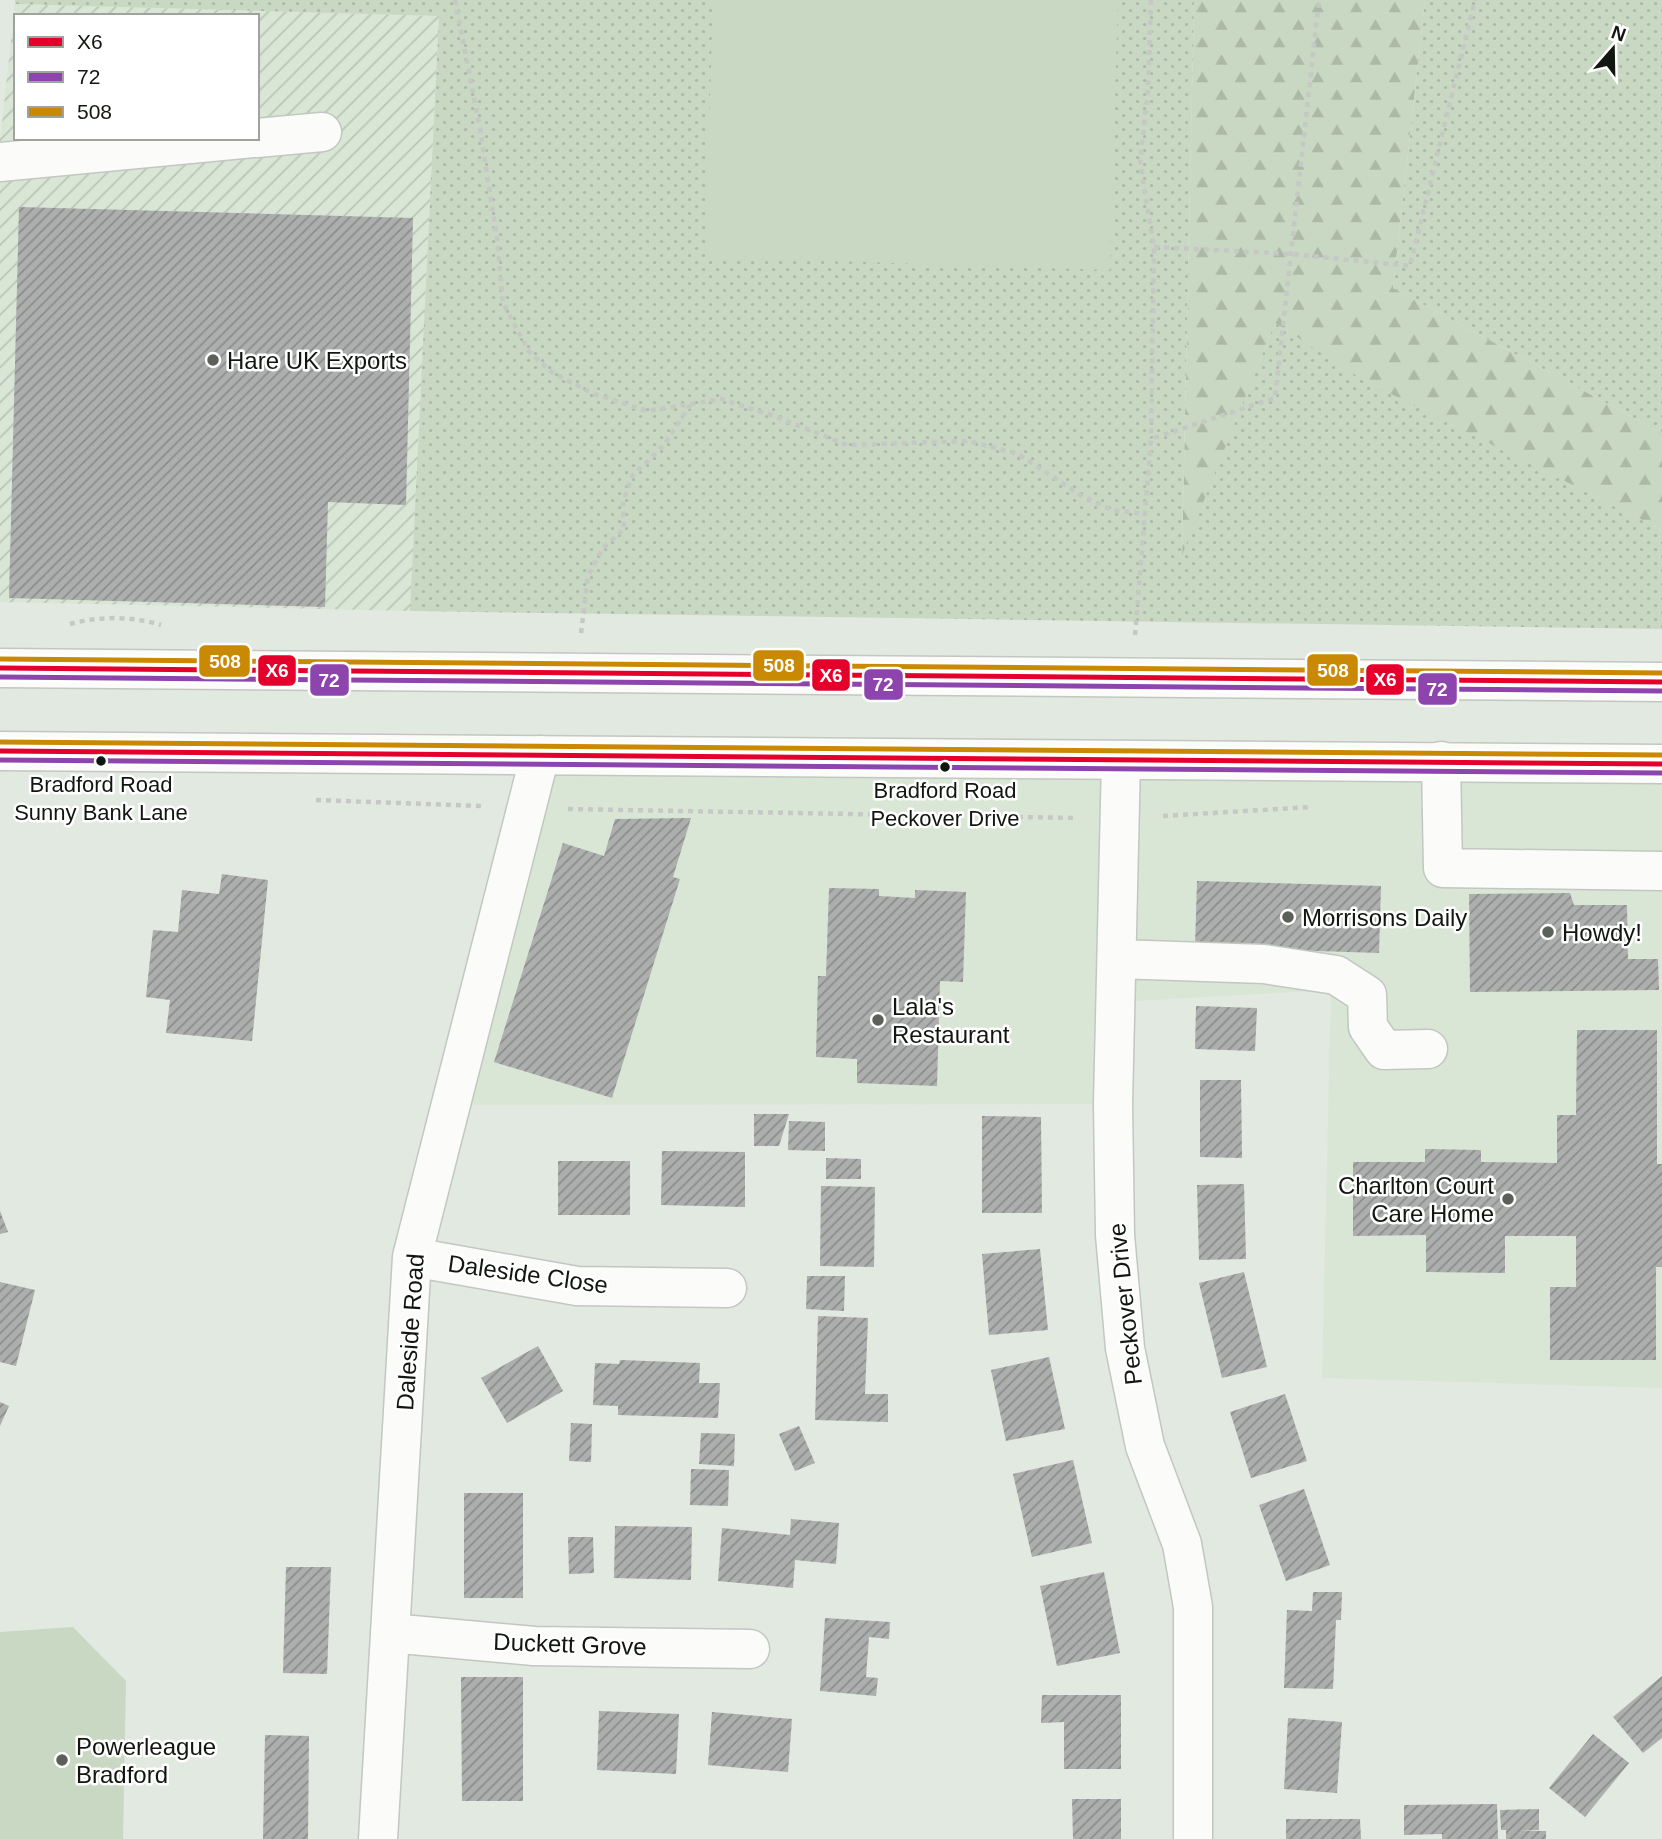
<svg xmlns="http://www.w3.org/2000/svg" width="1662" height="1839" font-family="Arial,sans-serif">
<defs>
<pattern id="industrial-furrows" width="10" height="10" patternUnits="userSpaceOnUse" patternTransform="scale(1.75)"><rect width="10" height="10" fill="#d9e6d5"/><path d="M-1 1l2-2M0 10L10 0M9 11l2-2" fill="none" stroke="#b9c5b6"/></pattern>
<pattern id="forest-firs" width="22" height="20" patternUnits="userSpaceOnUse" patternTransform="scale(1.75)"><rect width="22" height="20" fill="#c8d8c2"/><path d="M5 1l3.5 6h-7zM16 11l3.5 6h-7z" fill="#abb9a6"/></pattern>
<pattern id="park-dots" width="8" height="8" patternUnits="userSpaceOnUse" patternTransform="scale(1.75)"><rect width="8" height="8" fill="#c8d8c2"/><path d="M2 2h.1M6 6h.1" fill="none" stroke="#abb9a6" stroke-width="1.8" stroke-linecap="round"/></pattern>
<pattern id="building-hatch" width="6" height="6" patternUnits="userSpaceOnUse" patternTransform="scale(1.75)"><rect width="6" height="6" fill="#acafad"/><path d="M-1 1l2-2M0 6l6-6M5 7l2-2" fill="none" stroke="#8b8d8b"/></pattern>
</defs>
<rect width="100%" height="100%" fill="#e2e9e0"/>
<path fill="#d9e6d5" d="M540,755L1662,764V1388L1322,1378L1331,990L1117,1002L1113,1104L438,1105Z"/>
<path fill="url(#industrial-furrows)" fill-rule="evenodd" d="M15,4L439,16L410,611L0,602V140ZM16,16H257V138H16Z"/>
<path fill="url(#forest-firs)" d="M1194,0H1425L1393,288L1662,433V530L1362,380L1275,323L1182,558Z"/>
<path fill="url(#park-dots)" d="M15,0H1194L1182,555L1275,323L1363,380L1662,530V629L410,611L439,16L15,4Z
M1425,0H1662V433L1393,288Z"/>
<path fill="#c8d8c2" d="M713,0H1118L1110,270L705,257Z
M73,1627L126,1681L123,1839H0V1632Z"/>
<path fill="url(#building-hatch)" d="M19,207L413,218L406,505L328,502L325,607L9,598Z
M691,818L673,877L680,879L612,1098L494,1062L563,843L604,856L615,819Z
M222,874L268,880L252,1041L166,1033L170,1000L146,997L153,930L178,932L182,890L219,894Z
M1197,881L1381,886L1379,953L1195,947Z
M829,888L879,889V896L915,898V890L966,892L963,982L940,981L937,1086L857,1083V1059L816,1057L818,976H826Z
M1570,893L1574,905H1627L1628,959H1658L1659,990L1470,992L1469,894Z
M1196,1006L1257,1008L1255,1051L1195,1049Z
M1577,1030H1657V1164H1662V1267H1656V1360H1550V1287H1576V1236H1505V1273L1426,1272V1235L1353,1236V1162H1425V1149L1481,1150V1162L1557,1163V1115H1576Z
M1200,1080H1241L1242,1158L1200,1157Z
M754,1114H789L779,1146H754Z
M982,1116L1041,1117L1042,1213H982Z
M789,1121L825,1122V1151L788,1150Z
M662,1151L745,1152V1207L661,1205Z
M826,1158L861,1159V1179H826Z
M558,1161H630V1215H558Z
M1244,1184L1246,1259L1199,1260L1197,1185Z
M821,1186L875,1187L874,1267L820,1266Z
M0,1211L8,1232L0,1234Z
M1040,1249L1048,1330L989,1335L982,1254Z
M1244,1272L1267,1367L1222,1378L1199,1283Z
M807,1276H845L844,1311L806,1309Z
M0,1282L35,1290L16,1366L0,1362Z
M818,1316L868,1318L865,1394H888V1422L815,1420Z
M538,1346L563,1391L507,1423L481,1378Z
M1049,1357L1065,1429L1006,1441L991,1370Z
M620,1360L700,1363L699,1383H720L718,1418L618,1415V1406L593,1405L595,1363L619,1364Z
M1285,1394L1307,1461L1251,1478L1230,1412Z
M0,1402L9,1406L0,1426Z
M571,1423L592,1424L591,1462L569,1461Z
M799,1426L815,1463L795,1471L779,1434Z
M701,1433L735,1434L734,1466L699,1464Z
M1073,1460L1092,1543L1032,1557L1013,1474Z
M691,1469L729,1470L728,1506L690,1505Z
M1304,1489L1330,1565L1286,1581L1259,1505Z
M464,1493H523V1598H464Z
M791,1519L839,1523L836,1564L795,1560L793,1588L718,1581L722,1528L790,1535Z
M615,1526L692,1527L691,1580L614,1578Z
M568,1537H593L594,1573L569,1574Z
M286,1567H331L327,1674L283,1673Z
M1104,1572L1120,1653L1057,1666L1040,1586Z
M1313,1592H1342L1341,1620H1336L1333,1689L1284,1688L1287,1610L1312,1611Z
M825,1618L890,1622L889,1639L869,1637L866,1677L878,1678L876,1696L820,1691Z
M1662,1676V1738L1643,1753L1613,1717Z
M461,1677H523V1801H462Z
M1042,1695H1121V1769H1064V1722L1041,1723Z
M599,1711L679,1714L676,1774L597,1770Z
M712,1712L792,1719L788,1772L708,1765Z
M1288,1718L1342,1722L1337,1793L1284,1789Z
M1593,1734L1629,1763L1585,1817L1549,1788Z
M265,1735L309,1736L308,1839H263Z
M1072,1799H1121V1839H1073Z
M1497,1804L1498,1839H1442V1834L1404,1835V1805Z
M1539,1809V1830L1520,1831H1546V1839H1506V1830H1501L1500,1810Z
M1286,1819H1360L1361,1839H1286Z"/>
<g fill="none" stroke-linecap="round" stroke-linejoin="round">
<defs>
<path id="minor" d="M257,138L322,132
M0,162L253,138
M1121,760L1113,1104L1115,1235L1125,1348L1145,1446L1182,1544L1193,1607V1839
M1441,761L1443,868L1662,871
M1117,959L1264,964L1336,975L1367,995L1368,1027L1384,1050L1428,1049
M412,1257L577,1286L727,1288
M390,1633L534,1646L750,1649
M378,1839L412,1257L540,755"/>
<path id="highway" d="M0,668L1662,682
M0,751L1662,764"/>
</defs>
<use href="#minor" stroke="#c2c7c1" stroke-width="41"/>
<use href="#highway" stroke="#c2c7c1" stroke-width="41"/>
<path stroke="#c6c8c5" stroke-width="4.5" stroke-dasharray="5 5" stroke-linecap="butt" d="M455,0L480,129L497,239L503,303L528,350L551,372L594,394L647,411L721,399L774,416L847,445L968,441L1018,454L1080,495L1112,510L1145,514
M1151,0L1148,89L1140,163L1154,247L1151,439
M1154,247L1291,254L1410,266L1475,0
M70,624C98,616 133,616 161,625
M581,633L588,576L602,549L624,529L623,502L632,476L664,445L690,405
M1135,635L1151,439L1275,398L1319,0
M316,800L482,806
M568,809L1077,818
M1163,816L1311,807"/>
<use href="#minor" stroke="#fbfcfa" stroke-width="38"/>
<use href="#highway" stroke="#fbfcfa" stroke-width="38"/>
<defs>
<path id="bus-1" d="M0,668L1662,682
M0,751L1662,764"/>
<path id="bus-2" d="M0,677L1662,691
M0,760L1662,773"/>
<path id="bus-3" d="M0,659L1662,673
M0,742L1662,755"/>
</defs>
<use href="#bus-1" stroke="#fff" stroke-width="10"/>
<use href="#bus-2" stroke="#fff" stroke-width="10"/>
<use href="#bus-3" stroke="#fff" stroke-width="10"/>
<use href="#bus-1" stroke="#e4002b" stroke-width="5"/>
<use href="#bus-2" stroke="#8e44ad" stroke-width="5"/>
<use href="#bus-3" stroke="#c98903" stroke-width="5"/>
</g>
<g fill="#5b6059" stroke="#fff" stroke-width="2.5">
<circle cx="213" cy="360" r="7"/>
<circle cx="1288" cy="917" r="7"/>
<circle cx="1548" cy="932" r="7"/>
<circle cx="878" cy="1020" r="7"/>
<circle cx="1508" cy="1199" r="7"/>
<circle cx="62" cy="1760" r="7"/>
</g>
<g fill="#121611" stroke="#fff" stroke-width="2.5">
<circle cx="101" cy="761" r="6"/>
<circle cx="945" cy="767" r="6"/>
</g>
<g text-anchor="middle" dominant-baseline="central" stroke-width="5" stroke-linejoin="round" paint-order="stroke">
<g font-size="22" fill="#121611" stroke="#fff">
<text x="101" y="784">Bradford Road<tspan x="101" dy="28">Sunny Bank Lane</tspan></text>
<text x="945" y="790">Bradford Road<tspan x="945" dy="28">Peckover Drive</tspan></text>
</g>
<g font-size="24" fill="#121611" stroke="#fff" text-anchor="start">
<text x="227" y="360">Hare UK Exports</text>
<text x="1302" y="917">Morrisons Daily</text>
<text x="1562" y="932">Howdy!</text>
<text x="892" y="1006">Lala's<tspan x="892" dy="28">Restaurant</tspan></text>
<text x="1494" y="1185" text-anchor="end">Charlton Court<tspan x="1494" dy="28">Care Home</tspan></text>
<text x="76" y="1746">Powerleague<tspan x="76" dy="28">Bradford</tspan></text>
</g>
<g font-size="24" fill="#121611" stroke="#fff">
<text transform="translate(528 1274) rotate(8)">Daleside Close</text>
<text transform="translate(1125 1304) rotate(-96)">Peckover Drive</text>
<text transform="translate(410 1332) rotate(-86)">Daleside Road</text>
<text transform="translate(570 1644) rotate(2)">Duckett Grove</text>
</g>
</g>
<g stroke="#fff" stroke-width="2.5">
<rect x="198" y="644" width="53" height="34" rx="7" fill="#c98903"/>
<rect x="752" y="649" width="53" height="33" rx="7" fill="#c98903"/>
<rect x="1306" y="653" width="53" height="34" rx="7" fill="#c98903"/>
<rect x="257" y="654" width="40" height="33" rx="7" fill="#e4002b"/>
<rect x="811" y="658" width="40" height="34" rx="7" fill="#e4002b"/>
<rect x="1365" y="663" width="40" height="33" rx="7" fill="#e4002b"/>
<rect x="309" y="663" width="41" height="34" rx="7" fill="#8e44ad"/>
<rect x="863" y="668" width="41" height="33" rx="7" fill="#8e44ad"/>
<rect x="1417" y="672" width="41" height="34" rx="7" fill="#8e44ad"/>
</g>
<g font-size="19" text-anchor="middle" font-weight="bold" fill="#fff">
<text x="225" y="668">508</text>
<text x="779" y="672">508</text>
<text x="1333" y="677">508</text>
<text x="277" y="677">X6</text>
<text x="831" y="682">X6</text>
<text x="1385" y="686">X6</text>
<text x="329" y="687">72</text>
<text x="883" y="691">72</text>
<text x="1437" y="696">72</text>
</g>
<rect x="14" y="14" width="245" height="126" fill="#ffffff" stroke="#a0a2a0" stroke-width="2"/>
<rect x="28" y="37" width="35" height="10" fill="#e4002b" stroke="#a0a2a0" stroke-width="2"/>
<text x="77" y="49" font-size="21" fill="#121611">X6</text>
<rect x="28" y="72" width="35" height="10" fill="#8e44ad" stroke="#a0a2a0" stroke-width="2"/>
<text x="77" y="84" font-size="21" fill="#121611">72</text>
<rect x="28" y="107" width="35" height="10" fill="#c98903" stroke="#a0a2a0" stroke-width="2"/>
<text x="77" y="119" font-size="21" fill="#121611">508</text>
<g transform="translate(1613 49) rotate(20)" stroke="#ffffff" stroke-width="5" paint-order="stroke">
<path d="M0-5L12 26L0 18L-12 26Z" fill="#121611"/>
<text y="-10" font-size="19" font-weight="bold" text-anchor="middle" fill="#121611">N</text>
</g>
</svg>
